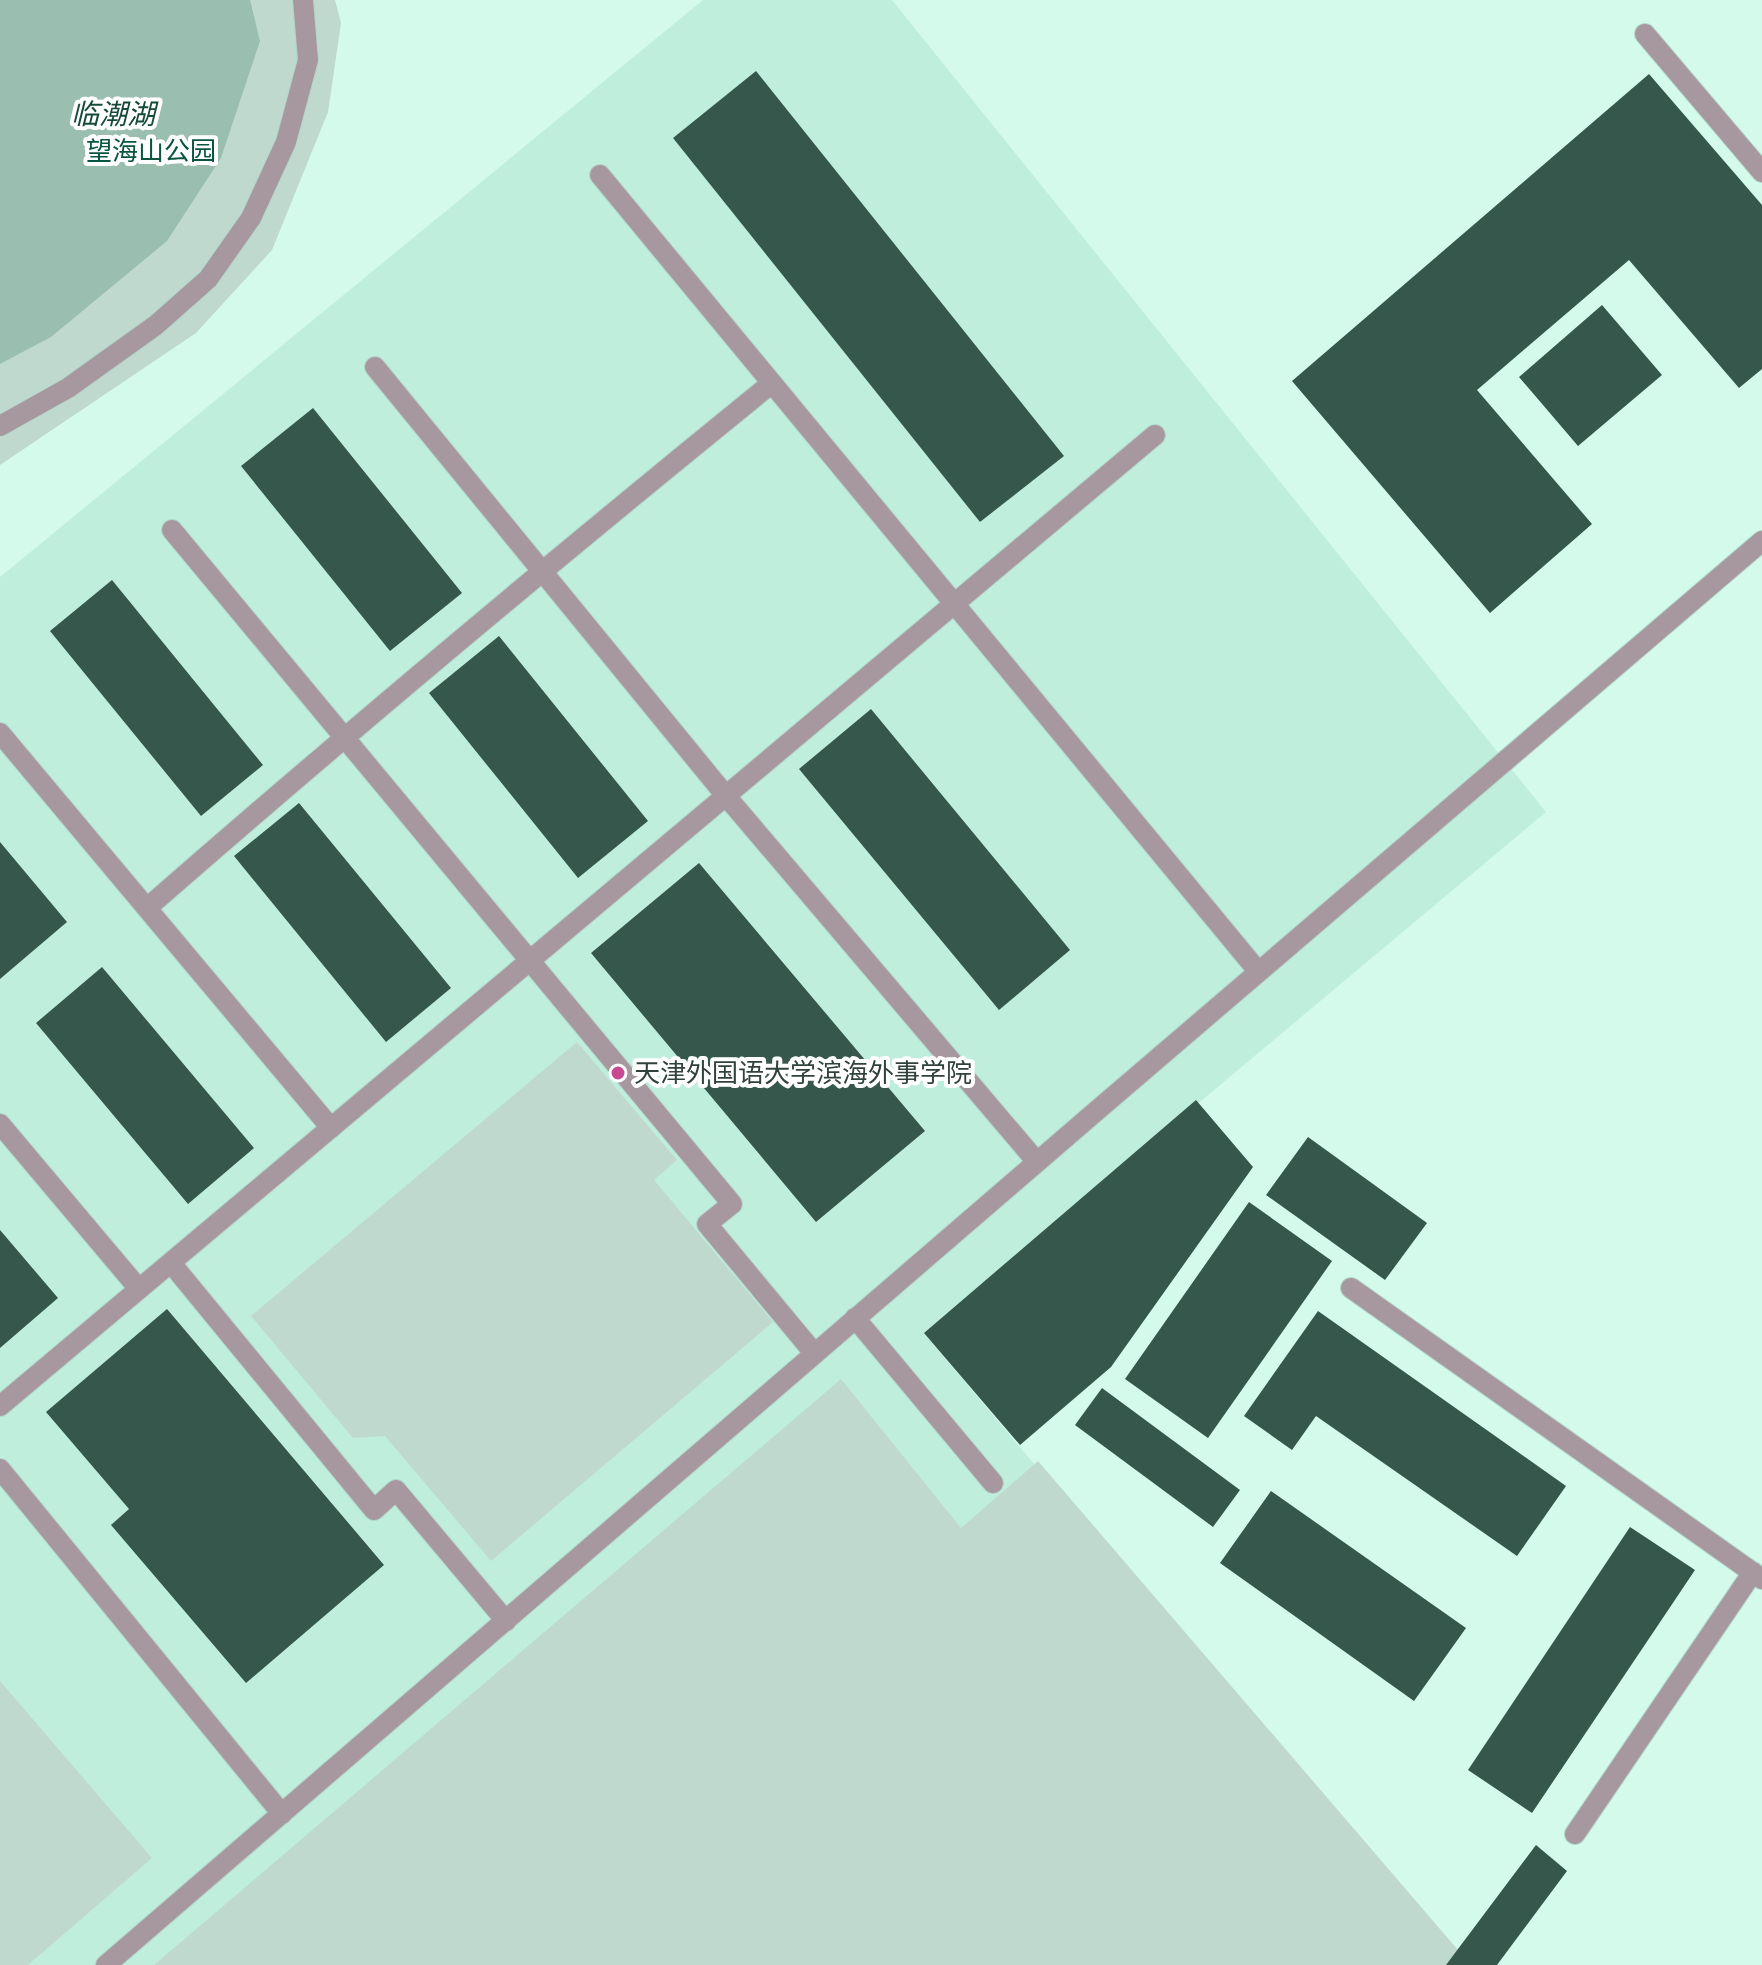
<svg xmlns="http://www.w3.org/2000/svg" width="1762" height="1965" font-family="Karla,'Noto Sans SC',sans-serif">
<rect width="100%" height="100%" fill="#d4faec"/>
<path fill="#c0eedd" d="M703,0H892L1546,812L924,1333L1455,1965H0V577Z"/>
<path fill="#bfd9cf" d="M0,0H335L341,23L328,112L272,250L196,333L0,465Z
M577,1042L677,1160L654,1180L773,1322L491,1561L385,1436L353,1438L251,1316Z
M841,1379L961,1528L1038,1461L1458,1950L1446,1965H154Z
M0,1681L152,1858L28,1965H0Z"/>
<path fill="#9abfb1" d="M0,0H250L260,41L221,158L167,241L51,337L0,364Z"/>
<path fill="#35574c" d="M756,71L1064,456L980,522L673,138Z
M1649,74L1762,205V369L1739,388L1629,260L1477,390L1592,524L1490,613L1292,381Z
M1602,305L1662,375L1578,446L1519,377Z
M313,408L462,593L390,651L241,466Z
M112,580L263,765L201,816L50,631Z
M499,636L648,821L578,878L429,693Z
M871,709L1070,950L999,1010L799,769Z
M299,803L451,988L386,1042L234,856Z
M0,842L67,922L0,979Z
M699,863L925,1131L816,1222L591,953Z
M102,967L254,1148L188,1204L36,1023Z
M1196,1100L1253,1167L1111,1367L1020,1445L924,1333Z
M1308,1137L1427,1223L1385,1280L1266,1195Z
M1249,1202L1332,1261L1208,1438L1125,1379Z
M0,1230L58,1298L0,1348Z
M167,1309L384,1565L246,1683L111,1525L129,1509L46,1412Z
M1318,1311L1566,1486L1517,1556L1316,1416L1292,1450L1244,1416Z
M1102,1388L1240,1490L1213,1527L1075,1425Z
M1271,1491L1466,1628L1414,1701L1220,1563Z
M1630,1527L1695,1570L1532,1813L1468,1770Z
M1536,1845L1567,1871L1497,1965H1446Z"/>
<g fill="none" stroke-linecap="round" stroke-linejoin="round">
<defs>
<path id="minor" d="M1645,34L1762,172
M600,175L1257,970
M375,367L726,796L1037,1162
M0,426L68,388L156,325L208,279L251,218L286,142L308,60L303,0
M172,530L732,1204L707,1224L814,1353
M0,733L331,1128
M147,908C352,729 560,555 772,383
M0,1124L139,1289
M171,1263L374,1510L396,1490L506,1621
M1351,1288L1762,1579
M855,1318L993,1483
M0,1406L1155,435
M0,1469L282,1814
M1575,1834L1753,1572
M106,1965C658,1491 1207,1012 1762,541"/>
</defs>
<use href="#minor" stroke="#b3d5c9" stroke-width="22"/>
<use href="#minor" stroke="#a7989f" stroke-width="20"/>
</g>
<circle fill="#c84892" stroke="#fff" stroke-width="3" cx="618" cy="1073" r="8"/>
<g text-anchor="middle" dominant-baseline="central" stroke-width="8" stroke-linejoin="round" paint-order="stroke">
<g font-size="26" fill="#0a5442" stroke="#fff">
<text x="151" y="151">望海山公园</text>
</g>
<g font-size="26" fill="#31413b" stroke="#fff" text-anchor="start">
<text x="634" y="1073">天津外国语大学滨海外事学院</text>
</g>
<g font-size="28" font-style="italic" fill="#174a3b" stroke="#fff">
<text x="113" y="114">临潮湖</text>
</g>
</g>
</svg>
